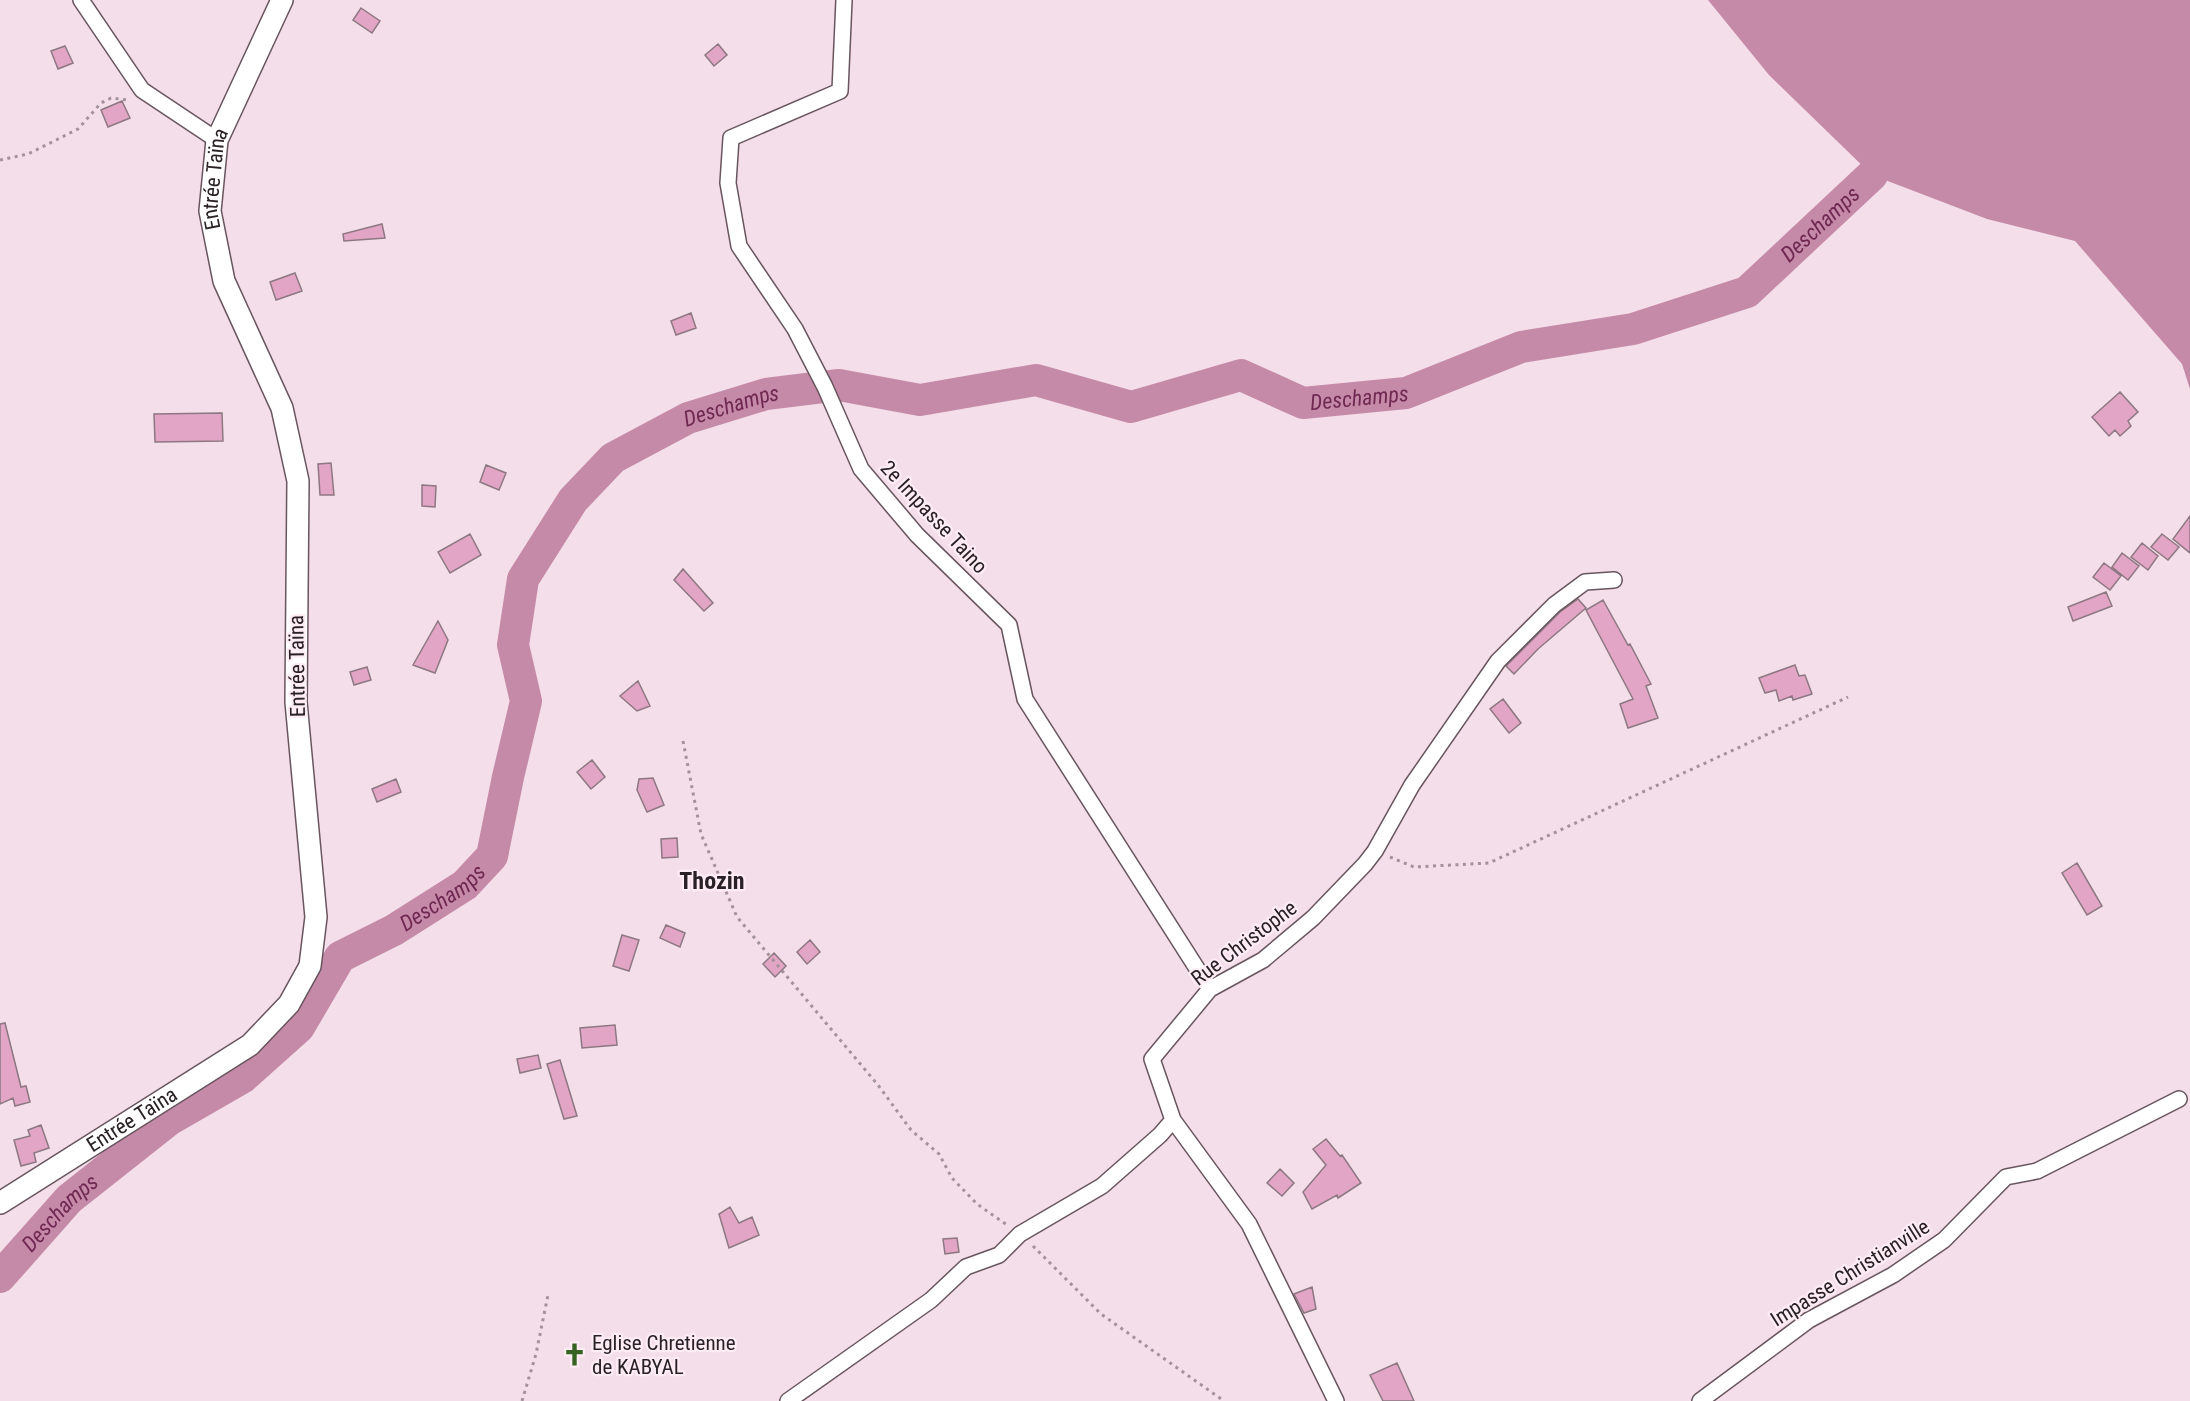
<svg xmlns="http://www.w3.org/2000/svg" width="2190" height="1401" font-family="'Roboto Condensed',sans-serif">
<rect width="100%" height="100%" fill="#f4dee9"/>
<path fill="#c68aa9" d="M1708,0H2190V389L2182,364L2075,241L1987,219L1872,175L1769,75Z"/>
<g fill="none" stroke-linecap="round" stroke-linejoin="round">
<path stroke="#c68aa9" stroke-width="32" id="s1" d="M0,1277L69,1199L169,1120L242,1078L299,1027L340,957L394,930L465,885L492,856L508,777L526,701L513,645L523,579L573,500L613,458L688,418L766,394L839,385L920,400L1036,380L1131,407L1241,375L1303,403L1406,393L1521,347L1633,329L1747,292L1872,175"/>
</g>
<path fill="#e3a5c5" stroke="#8c7882" stroke-width="1.5" d="M361,8L380,21L372,33L353,20Z
M718,44L727,55L714,66L705,55Z
M65,46L73,63L58,69L51,51Z
M122,101L130,118L108,127L101,110Z
M382,224L385,238L344,241L343,234Z
M295,273L302,291L276,300L270,282Z
M691,313L696,328L676,335L671,321Z
M2120,392L2138,412L2128,421L2131,426L2120,436L2115,430L2109,436L2092,417Z
M222,413L223,441L155,442L154,414Z
M331,463L334,495H320L318,464Z
M486,465L506,473L499,490L480,482Z
M422,485L436,486L435,507L422,506Z
M2190,516V553L2173,539Z
M470,534L481,555L450,573L438,552Z
M2162,534L2179,547L2168,560L2151,547Z
M2142,543L2158,556L2148,570L2131,557Z
M2122,553L2139,566L2128,580L2112,567Z
M2104,563L2121,576L2110,590L2093,577Z
M683,569L713,603L704,611L674,580Z
M2106,592L2112,606L2073,621L2068,607Z
M1578,599L1586,608L1538,649L1514,674L1506,666L1560,612Z
M1603,600L1628,645L1630,644L1651,684L1646,686L1658,718L1628,728L1620,704L1633,699L1586,610Z
M438,621L448,640L435,673L413,665Z
M1795,665L1799,676L1805,675L1812,694L1793,700L1792,696L1779,701L1776,690L1765,693L1759,678Z
M367,667L371,680L354,685L350,672Z
M638,681L650,706L637,711L620,696Z
M1503,699L1521,723L1509,733L1490,709Z
M592,760L605,777L591,789L577,772Z
M653,778L664,805L647,812L637,790L639,779Z
M396,779L401,792L377,802L372,789Z
M677,838L678,857L662,858L661,839Z
M2077,863L2102,906L2087,915L2062,873Z
M666,925L685,933L680,947L660,938Z
M622,935L639,940L629,971L613,966Z
M810,940L820,952L807,964L797,952Z
M774,953L786,966L775,977L763,964Z
M5,1023L21,1087L26,1086L30,1102L15,1106L13,1098L0,1104V1024Z
M615,1025L617,1045L582,1048L580,1028Z
M538,1055L541,1068L520,1073L517,1059Z
M560,1060L577,1116L564,1119L547,1064Z
M41,1125L49,1148L34,1153L36,1162L21,1166L14,1140L30,1136L28,1130Z
M1326,1139L1340,1156L1342,1155L1361,1183L1338,1198L1337,1195L1312,1209L1303,1192L1326,1165L1313,1149Z
M1280,1169L1294,1183L1282,1196L1267,1183Z
M730,1207L739,1223L752,1217L759,1235L729,1248L719,1214Z
M957,1238L959,1252L945,1254L943,1239Z
M1312,1287L1316,1309L1304,1313L1294,1294Z
M1397,1363L1414,1401H1383L1370,1375Z"/>
<g fill="none" stroke-linecap="round" stroke-linejoin="round">
<defs>
<path id="street" d="M81,0L142,90L217,140
M844,0L840,91L731,138L728,183L739,246L795,329L825,387L861,469L917,535L1009,625L1025,699L1210,989
M788,1401L931,1300L966,1267L999,1255L1020,1234L1102,1186L1160,1135L1173,1120
M1336,1401L1249,1224L1173,1120L1152,1059L1210,989L1263,960L1313,918L1365,864L1375,851L1412,785L1498,661L1554,605L1585,582L1614,580
M1700,1401L1809,1320L1893,1275L1944,1240L2006,1177L2037,1171L2179,1099"/>
<g id="secondary">
<path id="s2" d="M0,1203L250,1045L289,1004L310,966L316,917L296,702L298,481L282,408L224,281L210,211L217,140L282,0"/>
</g>
</defs>
<use href="#street" stroke="#68555e" stroke-width="18"/>
<use href="#secondary" stroke="#68555e" stroke-width="24"/>
<path stroke="#a3929a" stroke-width="3" stroke-dasharray="3 4.5" stroke-linecap="butt" d="M0,160L28,154L78,129L101,103L111,98L128,100
M683,741L701,834L737,917L878,1085L911,1130L939,1154L952,1178L977,1204L1007,1225
M1390,857L1414,867L1489,863L1848,697
M1033,1246L1101,1314L1224,1401
M522,1401L536,1354L548,1295"/>
<use href="#street" stroke="#fff" stroke-width="15"/>
<use href="#secondary" stroke="#fff" stroke-width="21"/>
</g>
<defs>
<symbol id="church-bare" viewBox="-9 -9 18 18"><path d="M-1.2-6h2.4v3.5h3.3v2.4h-3.3V6h-2.4V-.1h-3.3v-2.4h3.3Z" fill="#376322" stroke="#feecf5" stroke-width="2.5" paint-order="stroke"/></symbol>
</defs>
<g fill-rule="evenodd">
<use href="#church-bare" x="558" y="1338" width="33" height="33"/>
</g>
<g text-anchor="middle" dominant-baseline="central" stroke-width="4.5" stroke-linejoin="round" paint-order="stroke">
<g font-size="21" fill="#292125" stroke="#feecf5">
<text stroke="none"><textPath href="#s2" startOffset="1200">Entrée Taïna</textPath></text>
<text transform="translate(934 517) rotate(47)">2e Impasse Taino</text>
<text transform="translate(297 666) rotate(-91)">Entrée Taïna</text>
<text transform="translate(1244 943) rotate(-37)">Rue Christophe</text>
<text stroke="none"><textPath href="#s2" startOffset="156">Entrée Taïna</textPath></text>
<text transform="translate(1850 1273) rotate(-32)">Impasse Christianville</text>
</g>
<g font-size="21" fill="#292125" stroke="#feecf5" text-anchor="start">
<text x="592" y="1343">Eglise Chretienne<tspan x="592" dy="24">de KABYAL</tspan></text>
</g>
<g font-size="22" font-style="italic" fill="#6f2852" stroke="#feecf5">
<text stroke="none"><textPath href="#s1" startOffset="2374">Deschamps</textPath></text>
<text stroke="none"><textPath href="#s1" startOffset="1870">Deschamps</textPath></text>
<text stroke="none"><textPath href="#s1" startOffset="1222">Deschamps</textPath></text>
<text stroke="none"><textPath href="#s1" startOffset="592">Deschamps</textPath></text>
<text stroke="none"><textPath href="#s1" startOffset="88">Deschamps</textPath></text>
</g>
<g font-size="24" font-weight="bold" fill="#292125" stroke="#feecf5">
<text x="712" y="881">Thozin</text>
</g>
</g>
</svg>
